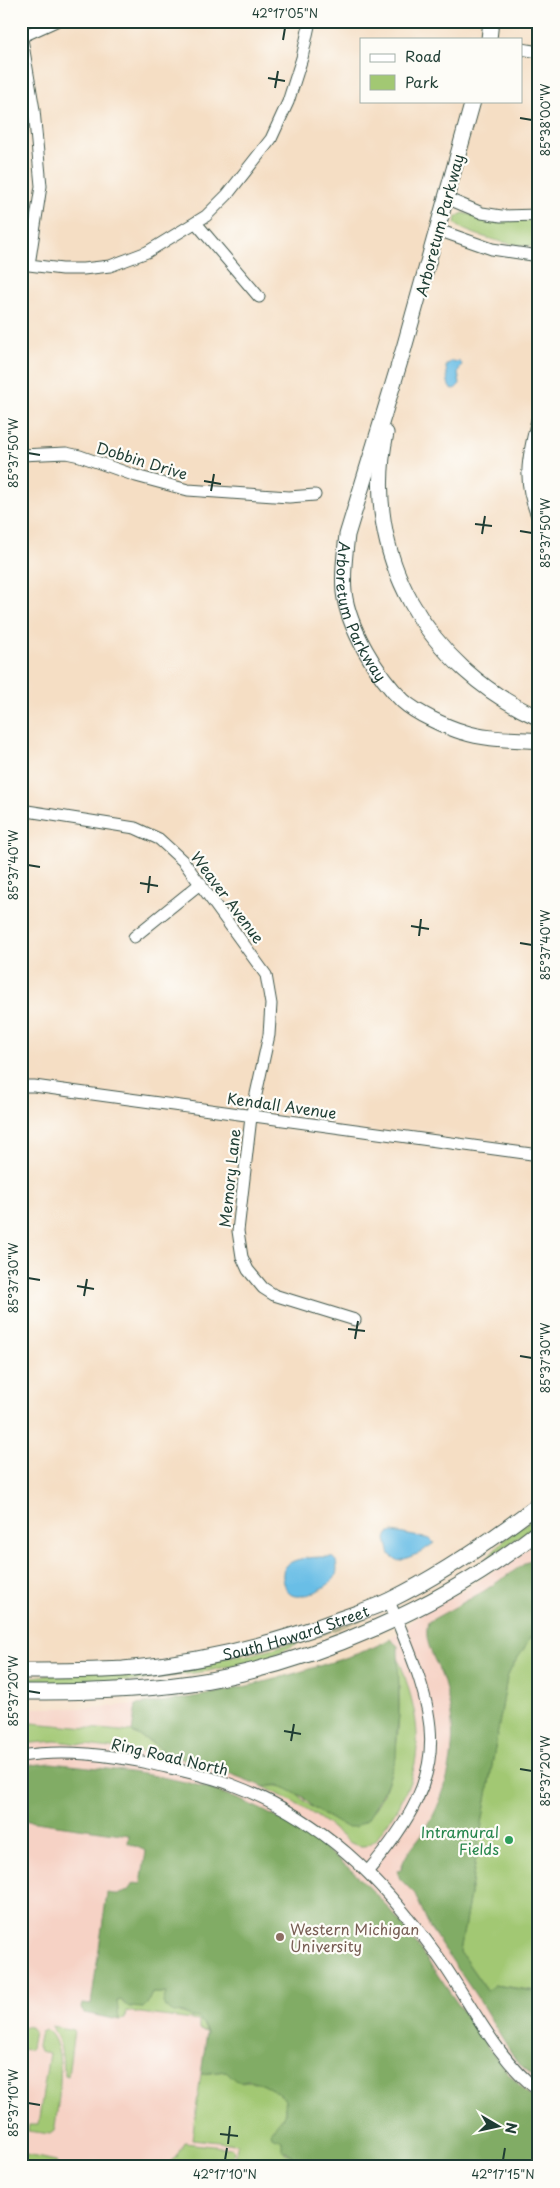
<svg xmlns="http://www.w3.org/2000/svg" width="560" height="2188" font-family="'Playpen Sans',sans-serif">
<rect width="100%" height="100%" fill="#fdfcf7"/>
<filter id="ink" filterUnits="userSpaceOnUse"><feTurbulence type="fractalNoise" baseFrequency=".02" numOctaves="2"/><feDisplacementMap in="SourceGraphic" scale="10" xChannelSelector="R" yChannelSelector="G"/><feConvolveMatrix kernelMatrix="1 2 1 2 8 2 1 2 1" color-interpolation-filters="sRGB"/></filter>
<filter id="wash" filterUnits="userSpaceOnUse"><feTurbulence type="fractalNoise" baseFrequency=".0096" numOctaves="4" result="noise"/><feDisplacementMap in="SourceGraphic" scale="20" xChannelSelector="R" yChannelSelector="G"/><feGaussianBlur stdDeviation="1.12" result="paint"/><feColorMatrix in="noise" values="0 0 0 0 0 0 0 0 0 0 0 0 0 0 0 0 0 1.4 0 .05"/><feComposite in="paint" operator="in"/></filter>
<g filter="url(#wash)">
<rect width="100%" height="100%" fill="#f5dec4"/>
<path fill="#f6d2c5" d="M539,1541V2167H21V1708H93L177,1700L256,1684L337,1660L390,1639L419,1615L467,1589Z"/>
<path fill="#a2c873" stroke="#608254" d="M463,213L479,217L535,221L539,225V245C528,251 460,233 455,223L456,217Z
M539,1514V1522C499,1553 455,1580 411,1603L486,1559L505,1539Z
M539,1616V1991L494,1985L488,1992L460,1952L507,1678L510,1668L528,1642Z
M368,1617L302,1641L270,1657L208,1671L137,1681L21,1685V1678L249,1655L320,1635Z
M398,1657C422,1722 429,1766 386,1825C379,1834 373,1847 361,1846C351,1845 345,1839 338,1833C317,1814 290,1800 264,1787C288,1781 299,1798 316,1810C325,1816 337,1822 347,1827C355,1823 368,1818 373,1811C403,1770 400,1705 398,1657Z
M21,1722L132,1732L153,1743L171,1756L56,1741L21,1744Z
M152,1993H167L179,2012L199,2018L207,2032L199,2030V2021L126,2011L125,2019L119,2020L117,2001L121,2000L124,2004L143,2008L147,2004Z
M21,2026L31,2027L34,2031L31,2048L29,2050L21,2049Z
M52,2026L74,2030L68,2076L65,2075L60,2044Z
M46,2029C69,2046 58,2102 55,2127L54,2131L50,2134L28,2131L29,2125H38L49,2053L40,2051L38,2046L41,2031Z
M226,2071L242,2082C255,2078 277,2090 285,2099V2115L270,2132L282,2140L285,2153L293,2157L287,2167H235L237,2144L192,2139L201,2074Z
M184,2143L232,2148L234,2150L232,2167H164L176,2157Z
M26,2155L56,2161L59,2167H33V2164L24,2162Z"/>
<path fill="#81ac65" stroke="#50744c" d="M539,1554C539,1584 543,1614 528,1642C521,1655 512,1664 507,1678L460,1952L487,1991L494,1985L539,1992V2081L517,2062L479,2000L430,1928L415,1894L400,1879L397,1871L401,1870C403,1854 420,1839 428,1825C442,1801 450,1775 452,1748C454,1726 450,1704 444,1683C438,1662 422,1644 428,1622L484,1591Z
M390,1639L398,1646L399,1716L397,1731L396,1758L387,1784L372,1812L367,1820L355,1827H347L338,1823L315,1809L303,1797L287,1789L278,1785L264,1787L208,1765L171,1756L153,1743L132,1732L136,1705C200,1698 261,1685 322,1665C345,1658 369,1651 390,1639Z
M51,1763C98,1768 146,1772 193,1784C283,1808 362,1866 414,1941C430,1964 446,1987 462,2010C485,2043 507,2077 539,2103V2167H287L293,2157L282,2149V2140L271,2136L270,2132L285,2115V2099C279,2092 259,2081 249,2080C245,2080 242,2082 237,2081L226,2071L201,2074L207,2032L199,2018L191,2017L183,2012L174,2013L165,2007L163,2002L166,1993H152L147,2004L143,2008L129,2007L121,2000L117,2001L119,2020L84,2013L82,2007L83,2003L91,2004L107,1893C119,1895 127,1895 133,1883L141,1884L146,1851L128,1843L129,1835L21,1820V1766Z"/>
<path fill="#69bee6" stroke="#447e8d" d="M452,361L460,362L462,364L458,373L460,384L455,389L450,388C448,386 446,369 446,365Z
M393,1532L430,1539L434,1543L420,1553L399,1561L390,1555L386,1539L388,1534Z
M320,1557H332L336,1561C337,1567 338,1573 334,1579C327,1588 303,1600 292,1595C287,1593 286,1588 284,1583C277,1559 303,1558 320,1557Z"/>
</g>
<g filter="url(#ink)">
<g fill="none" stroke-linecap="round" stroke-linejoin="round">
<defs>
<path id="street" d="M21,33L34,110L41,186L29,265
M23,36L56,21
M521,49L539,52
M446,198L482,213L501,216L539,215
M196,223L259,297
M438,230L492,249L539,256
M21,264L62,269H83L110,266L147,252L206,216L227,195L271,139L288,102L302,58L310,21
M539,412C529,453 520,479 539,520
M21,455L66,453L80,456L136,476L188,490L289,497L315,495
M21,810L135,828L159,839L184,862L266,975L271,1004L269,1035L251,1117L238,1231L242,1257L248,1270L263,1288L274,1295L355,1320
M134,937L201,883
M21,1086H34L539,1155
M21,1756C65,1749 110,1755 153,1764C179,1770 205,1775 230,1784C322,1818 380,1877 437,1955C469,1999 495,2058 539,2091
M368,1871C458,1766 438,1718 389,1601"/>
<g id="secondary">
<path d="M489,39L491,21"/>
<path id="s1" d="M473,101L404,348L347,535C345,554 342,573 344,592C348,627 377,676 403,701C416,713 446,727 463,732C487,740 514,739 539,741"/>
<path d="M386,433C360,554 428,669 539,718"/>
<path id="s2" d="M21,1671C55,1671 89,1671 123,1669C197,1663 271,1645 340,1619C356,1613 374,1608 390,1600C443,1574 492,1540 539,1504"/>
<path d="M21,1692C78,1692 135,1691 191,1683C312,1665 443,1606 539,1531"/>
</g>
</defs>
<use href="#street" stroke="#3f554a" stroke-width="13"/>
<use href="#secondary" stroke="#3f554a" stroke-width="17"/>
<use href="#street" stroke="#fff" stroke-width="11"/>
<use href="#secondary" stroke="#fff" stroke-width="15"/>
</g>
</g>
<path fill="none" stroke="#1f3d34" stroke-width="2" d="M283,40L285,28M268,78L285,81M275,88L278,71M520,118L532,120M28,453L40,455M204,481L221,484M211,491L214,474M475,524L492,526M520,531L532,533M482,534L485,516M28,865L40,867M140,883L158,886M148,893L150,876M411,926L429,929M419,936L421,919M520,943L532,945M28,1278L40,1280M77,1286L94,1289M84,1296L87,1279M348,1329L365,1331M355,1339L358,1321M520,1356L532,1358M28,1691L40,1693M284,1731L301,1734M291,1741L294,1724M520,1769L532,1771M28,2103L40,2105M220,2134L238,2136M228,2144L230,2126M225,2160L227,2148M503,2160L505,2148"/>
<circle fill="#2e9e5b" stroke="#fdfcf7" stroke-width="2" cx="509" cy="1840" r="5"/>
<circle fill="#8d6e63" stroke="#fdfcf7" stroke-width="2" cx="280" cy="1937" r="5"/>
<g text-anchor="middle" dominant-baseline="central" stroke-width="4.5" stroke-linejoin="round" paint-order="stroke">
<g font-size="15" fill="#1f3d34" stroke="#fdfcf7">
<text transform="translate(439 225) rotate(-75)">Arboretum Parkway</text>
<text transform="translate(142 460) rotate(17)">Dobbin Drive</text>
<text stroke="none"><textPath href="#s1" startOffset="532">Arboretum Parkway</textPath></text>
<text transform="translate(228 897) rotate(53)">Weaver Avenue</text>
<text transform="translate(282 1105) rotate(8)">Kendall Avenue</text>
<text transform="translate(229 1178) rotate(-84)">Memory Lane</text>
<text stroke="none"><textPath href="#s2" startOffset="279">South Howard Street</textPath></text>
<text transform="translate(170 1756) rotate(13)">Ring Road North</text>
</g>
<g font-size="15" fill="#27864d" stroke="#fdfcf7" text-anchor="end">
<text x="499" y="1831">Intramural<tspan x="499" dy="17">Fields</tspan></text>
</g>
<g font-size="15" fill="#785e54" stroke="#fdfcf7" text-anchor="start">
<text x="290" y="1928">Western Michigan<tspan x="290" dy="17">University</tspan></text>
</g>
</g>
<rect width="560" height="2188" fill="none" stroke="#fdfcf7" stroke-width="55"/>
<rect x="360" y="38" width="162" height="65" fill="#fdfcf7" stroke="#a4b0a9"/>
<rect x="370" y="54" width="25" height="8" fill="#ffffff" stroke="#a4b0a9"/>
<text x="405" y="62" font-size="15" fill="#1f3d34">Road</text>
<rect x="370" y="75" width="25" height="15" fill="#a2c873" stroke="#a4b0a9"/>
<text x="405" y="88" font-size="15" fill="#1f3d34">Park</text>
<g transform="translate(498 2126) rotate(99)" stroke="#fdfcf7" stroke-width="4" paint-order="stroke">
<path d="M0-4L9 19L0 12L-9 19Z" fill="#1f3d34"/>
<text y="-8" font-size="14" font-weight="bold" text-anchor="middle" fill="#1f3d34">N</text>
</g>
<rect x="28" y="28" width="504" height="2132" fill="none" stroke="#1f3d34" stroke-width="2"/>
<g font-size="12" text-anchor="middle" fill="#1f3d34">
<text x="285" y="18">42°17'05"N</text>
<text transform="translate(546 120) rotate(-90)" y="4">85°38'00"W</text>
<text transform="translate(14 453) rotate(-90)" y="4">85°37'50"W</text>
<text transform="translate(546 533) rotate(-90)" y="4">85°37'50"W</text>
<text transform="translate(14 865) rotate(-90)" y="4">85°37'40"W</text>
<text transform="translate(546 945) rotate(-90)" y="4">85°37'40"W</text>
<text transform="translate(14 1278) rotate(-90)" y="4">85°37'30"W</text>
<text transform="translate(546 1358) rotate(-90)" y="4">85°37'30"W</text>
<text transform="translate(14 1691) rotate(-90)" y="4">85°37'20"W</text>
<text transform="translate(546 1771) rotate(-90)" y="4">85°37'20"W</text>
<text transform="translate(14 2103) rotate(-90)" y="4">85°37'10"W</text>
<text x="225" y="2179">42°17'10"N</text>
<text x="503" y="2179">42°17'15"N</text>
</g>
</svg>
